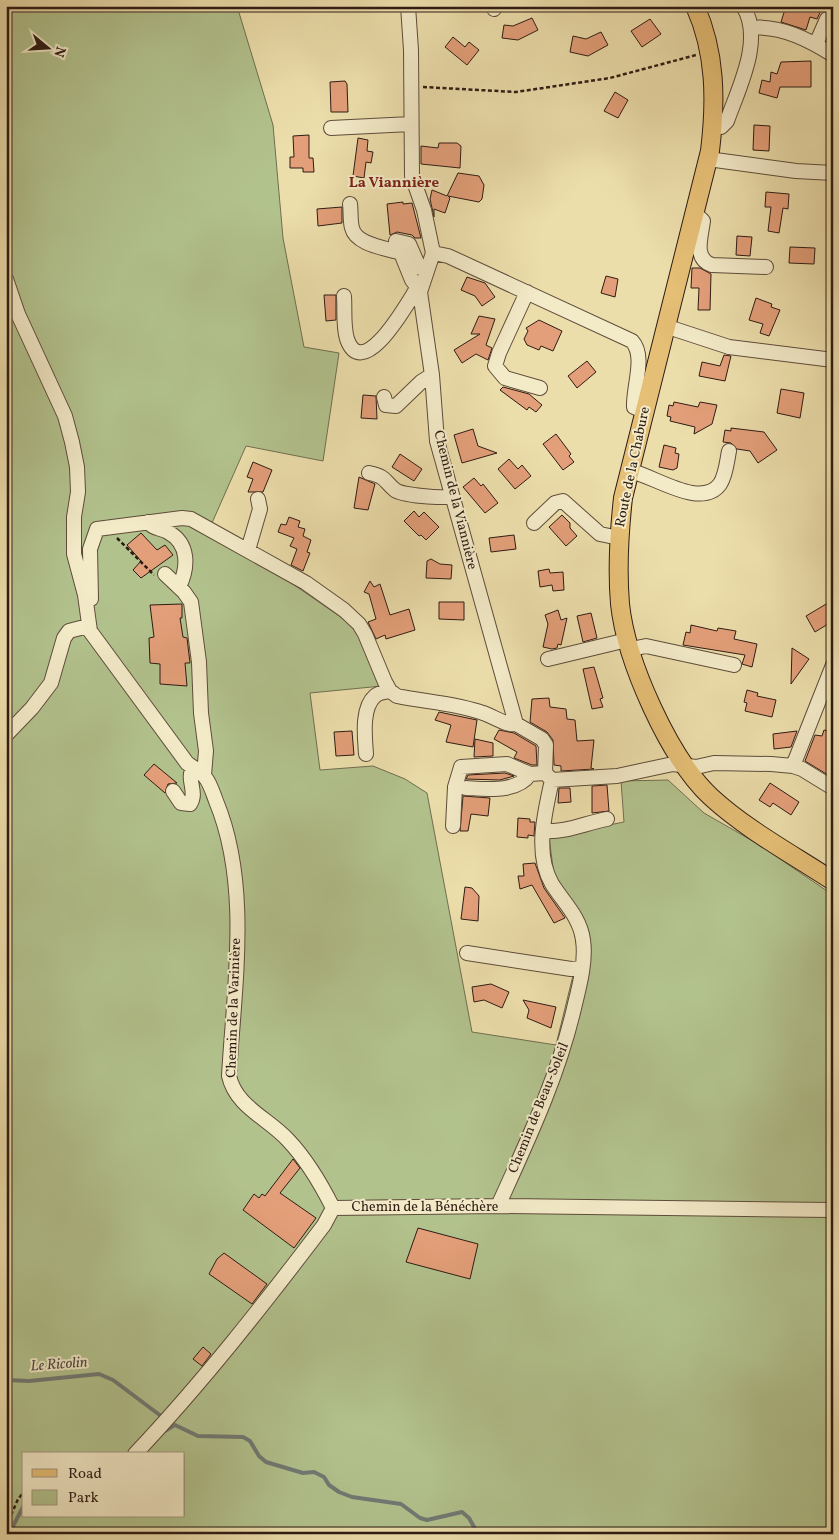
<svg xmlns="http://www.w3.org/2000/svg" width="839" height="1540" font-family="Vollkorn,serif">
<rect width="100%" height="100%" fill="#ecdeab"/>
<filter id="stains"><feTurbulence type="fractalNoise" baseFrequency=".004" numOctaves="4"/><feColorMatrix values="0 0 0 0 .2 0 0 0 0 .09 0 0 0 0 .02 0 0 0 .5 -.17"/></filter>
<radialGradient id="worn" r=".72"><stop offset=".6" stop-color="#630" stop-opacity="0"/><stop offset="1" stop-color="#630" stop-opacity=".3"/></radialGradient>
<path fill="#b2c28d" stroke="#706e50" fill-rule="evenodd" d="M6,6H237L273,125L283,238L304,347L339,353L323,461L246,446L208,532L258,560L358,629L382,686L310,693L320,770L373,766L405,779L427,793L472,1032L556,1045L578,955L573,921L554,875L549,837L624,822L621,781L668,780L704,813L758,844L833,895V1534H6ZM24,1454H184V1516H24Z"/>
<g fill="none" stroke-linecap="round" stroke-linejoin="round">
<path stroke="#717a74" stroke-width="4" d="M6,1380L29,1381L99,1374L113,1380L161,1416
M163,1432L175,1425L198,1436L243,1437L250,1441L259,1456L266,1462L303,1473L314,1472L324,1477L329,1485L339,1492L352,1497L401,1504L420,1518L427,1520L462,1512L469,1518L478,1534
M9,1534L24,1505"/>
</g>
<path fill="#e39f79" stroke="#2e1b14" d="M786,6H823L817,19L810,17L806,30L781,22Z
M532,18L538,30L518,40L502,38L504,25L513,26Z
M650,19L661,34L642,47L631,31Z
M601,32L608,45L588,56L570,52L573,36L586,39Z
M453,37L465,47L469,42L479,50L467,65L445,47Z
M811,61V87H780L777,98L759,93L762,80L770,82L771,72L777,74L781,62Z
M345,81L347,84L348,112H331L330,82Z
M615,92L628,100L618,118L604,111Z
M754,125L770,126L769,151L753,150Z
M309,135V158H313L314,172H303V168H290V157H294L293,136Z
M358,138L368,140L367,151L373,152L371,163L366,162L364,178L353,176Z
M439,143H457L461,146L460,168L421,164V146L438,148Z
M458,173L479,176L484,185L482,199L479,202L448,196L450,198L445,213L434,209V217L430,199L432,190L447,196Z
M766,192L789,194L788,209L783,208L779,233L768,231L771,207H765Z
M403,202V204L412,203L421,238H415L412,235L397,232L390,235L387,204Z
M342,207V223L318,226L317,209Z
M737,236L752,237L750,256L736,255Z
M790,247L815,248L814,264L789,263Z
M692,268H700L711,274L710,310H698L699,288H691Z
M606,276L618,279L615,297L601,293Z
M467,277L485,283L495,297L482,306L475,296L461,290Z
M324,295H336V320L326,321Z
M756,298L772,304L771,307L780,310L769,336L760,333L763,324L749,320Z
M479,316L495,319L486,345L492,348L488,360L476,354L462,363L454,350L480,334H471Z
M539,320L562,331L553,351L541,346L539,350L527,345L524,339L528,331L526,328Z
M724,355L731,356L725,381L699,376L702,362L720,366Z
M587,361L596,372L577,388L568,376Z
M503,387L529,394L542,405L536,412L529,407L527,410L500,390Z
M781,389L804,393L800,418L777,413Z
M363,395L376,396L377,419L361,418Z
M674,402L698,407L700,402L717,405L712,424L694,434L695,427L670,421L671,417L667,416L669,405L673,406Z
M731,428L764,432L777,450L758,463L750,451L737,449L731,443L723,442L725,430L731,431Z
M473,429L478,446L497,453L462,463L454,435Z
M556,434L571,454L569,456L574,462L563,470L543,444Z
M664,445L676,448L675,453L679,454L677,468L673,470L659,467Z
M400,454L422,469L414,481L392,467Z
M509,459L518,469L522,465L531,476L515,489L498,469Z
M253,462L272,470L263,492H248L253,479L247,477Z
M359,477L375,484L368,510L354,508Z
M474,478L481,486L483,484L498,503L485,513L463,487Z
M414,511L419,517L424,512L439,527L426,540L421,535L419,536L404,521Z
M562,515L570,523V528L577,536L566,546L549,527Z
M289,517L300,521L298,527L305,529L303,536L311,540L307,552L310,553L303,571L291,565L297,549L290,546L294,538L278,532L281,524L286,525Z
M141,533L157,550L165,545L173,555L141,578L133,570L141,561L127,545Z
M514,535L516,549L491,552L489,538Z
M431,559L440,564L452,565L451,579L426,578L427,561Z
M549,569L550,573L563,572L564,590L553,591L552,585L540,587L538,571Z
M370,581L374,587L380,584L390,615L409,609L415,630L386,639L385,635L376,639L368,622L376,619L369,594L364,592Z
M833,600V621L815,632L806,616Z
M439,602H464V620L439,619Z
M182,604V618H180L183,637L187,638L190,663H185L187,686L160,684V664L150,663L149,638L154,637L150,605Z
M558,610L561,620L567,618L561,645L558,644L557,648L552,649L543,647L548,624L545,615Z
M591,613L597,638L583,642L577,616Z
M691,625L717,631L718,628L736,631L734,639L757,644L752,667L742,664L745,655L683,645L686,632L690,633Z
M792,648L809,659L791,684Z
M594,667L603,698L600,699L603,707L592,709L583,669Z
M747,690L758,693L757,696L776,700L772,717L745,711L747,703L744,702Z
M549,698L550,707L566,709L567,719L575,720L577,741L594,740L591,768L594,769L561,771V766L554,765L553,740L547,732L530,722L532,699Z
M439,712L477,720L473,747L446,742L451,725L435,720Z
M499,730L514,733L536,746L537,765H532L514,758L517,752L494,739Z
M824,730L833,732L830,757L833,759V778L805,761L815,735L822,736Z
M352,731L354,755L336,756L334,732Z
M797,731L791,747L774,749L773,734Z
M475,739L493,743V756L474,757Z
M154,764L177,783L168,784L165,793L144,775Z
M505,773L514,776L500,780L466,779L468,775Z
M770,783L799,802L791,815L773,803L770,807L759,800Z
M607,785L609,811L592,813V786Z
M559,788H570L571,802L558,803Z
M463,796L490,798L488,816L471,814L468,831H460Z
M518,818L530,819V822H535L534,836L528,835V838L517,837Z
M535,863L544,888L565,918L554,923L532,885L520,889L518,876H524L523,864Z
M465,887L472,888L479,896L478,921L461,919Z
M491,984L509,992L502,1008L484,1000L474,1002L472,987Z
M523,1000L556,1007L551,1028L527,1018L529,1010Z
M293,1159L300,1168L280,1193L316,1218L294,1248L243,1210L254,1194L259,1198L262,1194L265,1196Z
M418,1228L478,1244L470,1279L406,1262Z
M224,1253L267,1284L252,1304L209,1274L217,1259Z
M203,1347L211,1354L202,1366L193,1359Z"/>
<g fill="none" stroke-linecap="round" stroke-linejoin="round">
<defs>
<path id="minor" d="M408,6L411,50L412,176L424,210L433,253L420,292L432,375L437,441L516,724L542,739L546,745L545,773L552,780L617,776L673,764L696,767L714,763L771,764L793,766L802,769L833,788
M494,9L495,6
M752,28C780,25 810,40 833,55
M816,44L827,19
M713,127H721L727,121C739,87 764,39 743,6
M331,128L411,124
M708,159L796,171L833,173
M350,204C351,211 350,221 352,228C356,245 387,248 401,253L412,280L418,288
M694,216L700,218L703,221C701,237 693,259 712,265L766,267
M396,241L409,244L419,267L427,271
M433,253L448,256L632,341C646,356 633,387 634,407L644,411
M6,279L18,314L65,416L72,442L77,467L78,492L74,517V554L85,595L90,631L187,763C193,768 201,771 205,777C210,783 213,793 216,801C251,885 234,987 229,1076C236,1107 268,1118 288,1140C307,1160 321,1184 333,1208
M527,292L499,353L495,366L505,378L540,388
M344,296C345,309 343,326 347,339C363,384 408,302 416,290L420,288
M665,326L729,347L833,360
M384,397L386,405L396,406L421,382L432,375
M630,471C653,475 701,510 720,484C726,475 727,461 729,451
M369,473C387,477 383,480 395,490C401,495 443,499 451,496
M148,522C153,529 161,528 168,532C190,544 188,568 179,587
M534,523L555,503L563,501L600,534L619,538
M248,550L260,509L258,499
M165,574L184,592L191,602L199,662L201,713L206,751L204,775
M91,599L90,549L97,529L182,518L191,519L306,583L344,610L359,624L365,634L385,682L390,691L397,696C426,702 455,703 483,713C493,716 506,726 516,724
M631,649L646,646L734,665
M548,659L627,640
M6,735L32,708L51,683L64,638L69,631L88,626
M366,754C365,738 361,708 375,696C379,692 385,692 390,691
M793,766L833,665
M466,788C487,789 517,793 530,774
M173,791L181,803L190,804C198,792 186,780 193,768
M453,826L455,787L461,767L507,764L530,774L545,773
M543,831C566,833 585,823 607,819
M467,953L571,969L582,968
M498,1206C528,1140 559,1075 575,1004C580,984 586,960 583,940C580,917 564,903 552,884C534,853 545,812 552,780
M333,1208L498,1206L833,1210
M135,1454C203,1382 264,1304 324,1225L333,1208"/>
<path id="major" d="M695,6C716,53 716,101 710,151L623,498C619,534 617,568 620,604C626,661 669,758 711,797C747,830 792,854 833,881"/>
</defs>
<use href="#minor" stroke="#5e4c3a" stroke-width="16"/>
<use href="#major" stroke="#2e1b14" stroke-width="20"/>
<path stroke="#2e1b14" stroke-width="2.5" stroke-dasharray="4 2.5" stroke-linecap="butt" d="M423,87L516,92L610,78L696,55
M117,538L154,575
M6,1527L18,1499L24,1492"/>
<use href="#minor" stroke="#f3eac8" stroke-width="14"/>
<use href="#major" stroke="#e6bf76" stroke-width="18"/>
</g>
<g text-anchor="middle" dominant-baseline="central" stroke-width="4" stroke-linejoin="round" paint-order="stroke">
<g font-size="14" fill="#2e1b14" stroke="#f3eac8">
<text transform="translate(633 467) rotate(-78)">Route de la Chabure</text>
<text transform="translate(455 500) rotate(76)">Chemin de la Viannière</text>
<text transform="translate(234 1008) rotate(-88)">Chemin de la Varinière</text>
<text transform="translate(539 1108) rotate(-68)">Chemin de Beau-Soleil</text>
<text x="425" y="1207">Chemin de la Bénéchère</text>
</g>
<g font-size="15" font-weight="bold" fill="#7a1f14" stroke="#f3eac8">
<text x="394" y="183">La Viannière</text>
</g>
<g font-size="15" font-style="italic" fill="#4f4a44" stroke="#f3eac8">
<text transform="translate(59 1365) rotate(-4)">Le Ricolin</text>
</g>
</g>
<rect width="839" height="1540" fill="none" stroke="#ecdeab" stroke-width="25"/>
<rect x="8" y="8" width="824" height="1525" fill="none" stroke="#2e1b14" stroke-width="2.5"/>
<rect x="12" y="12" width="814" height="1515" fill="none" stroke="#2e1b14"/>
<rect x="22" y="1452" width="162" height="65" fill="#f3eac8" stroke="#a49780"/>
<rect x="32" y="1469" width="25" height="8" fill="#e6bf76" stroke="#a49780"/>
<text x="68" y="1478" font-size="15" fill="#2e1b14">Road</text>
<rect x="32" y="1490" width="25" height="15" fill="#b2c28d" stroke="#a49780"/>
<text x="68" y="1502" font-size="15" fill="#2e1b14">Park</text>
<g transform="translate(48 48) rotate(108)" stroke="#f3eac8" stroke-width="4" paint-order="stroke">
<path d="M0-4L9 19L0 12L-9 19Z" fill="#2e1b14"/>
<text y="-8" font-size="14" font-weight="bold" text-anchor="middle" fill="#2e1b14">N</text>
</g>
<rect width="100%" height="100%" filter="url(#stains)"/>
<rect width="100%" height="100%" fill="url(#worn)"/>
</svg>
